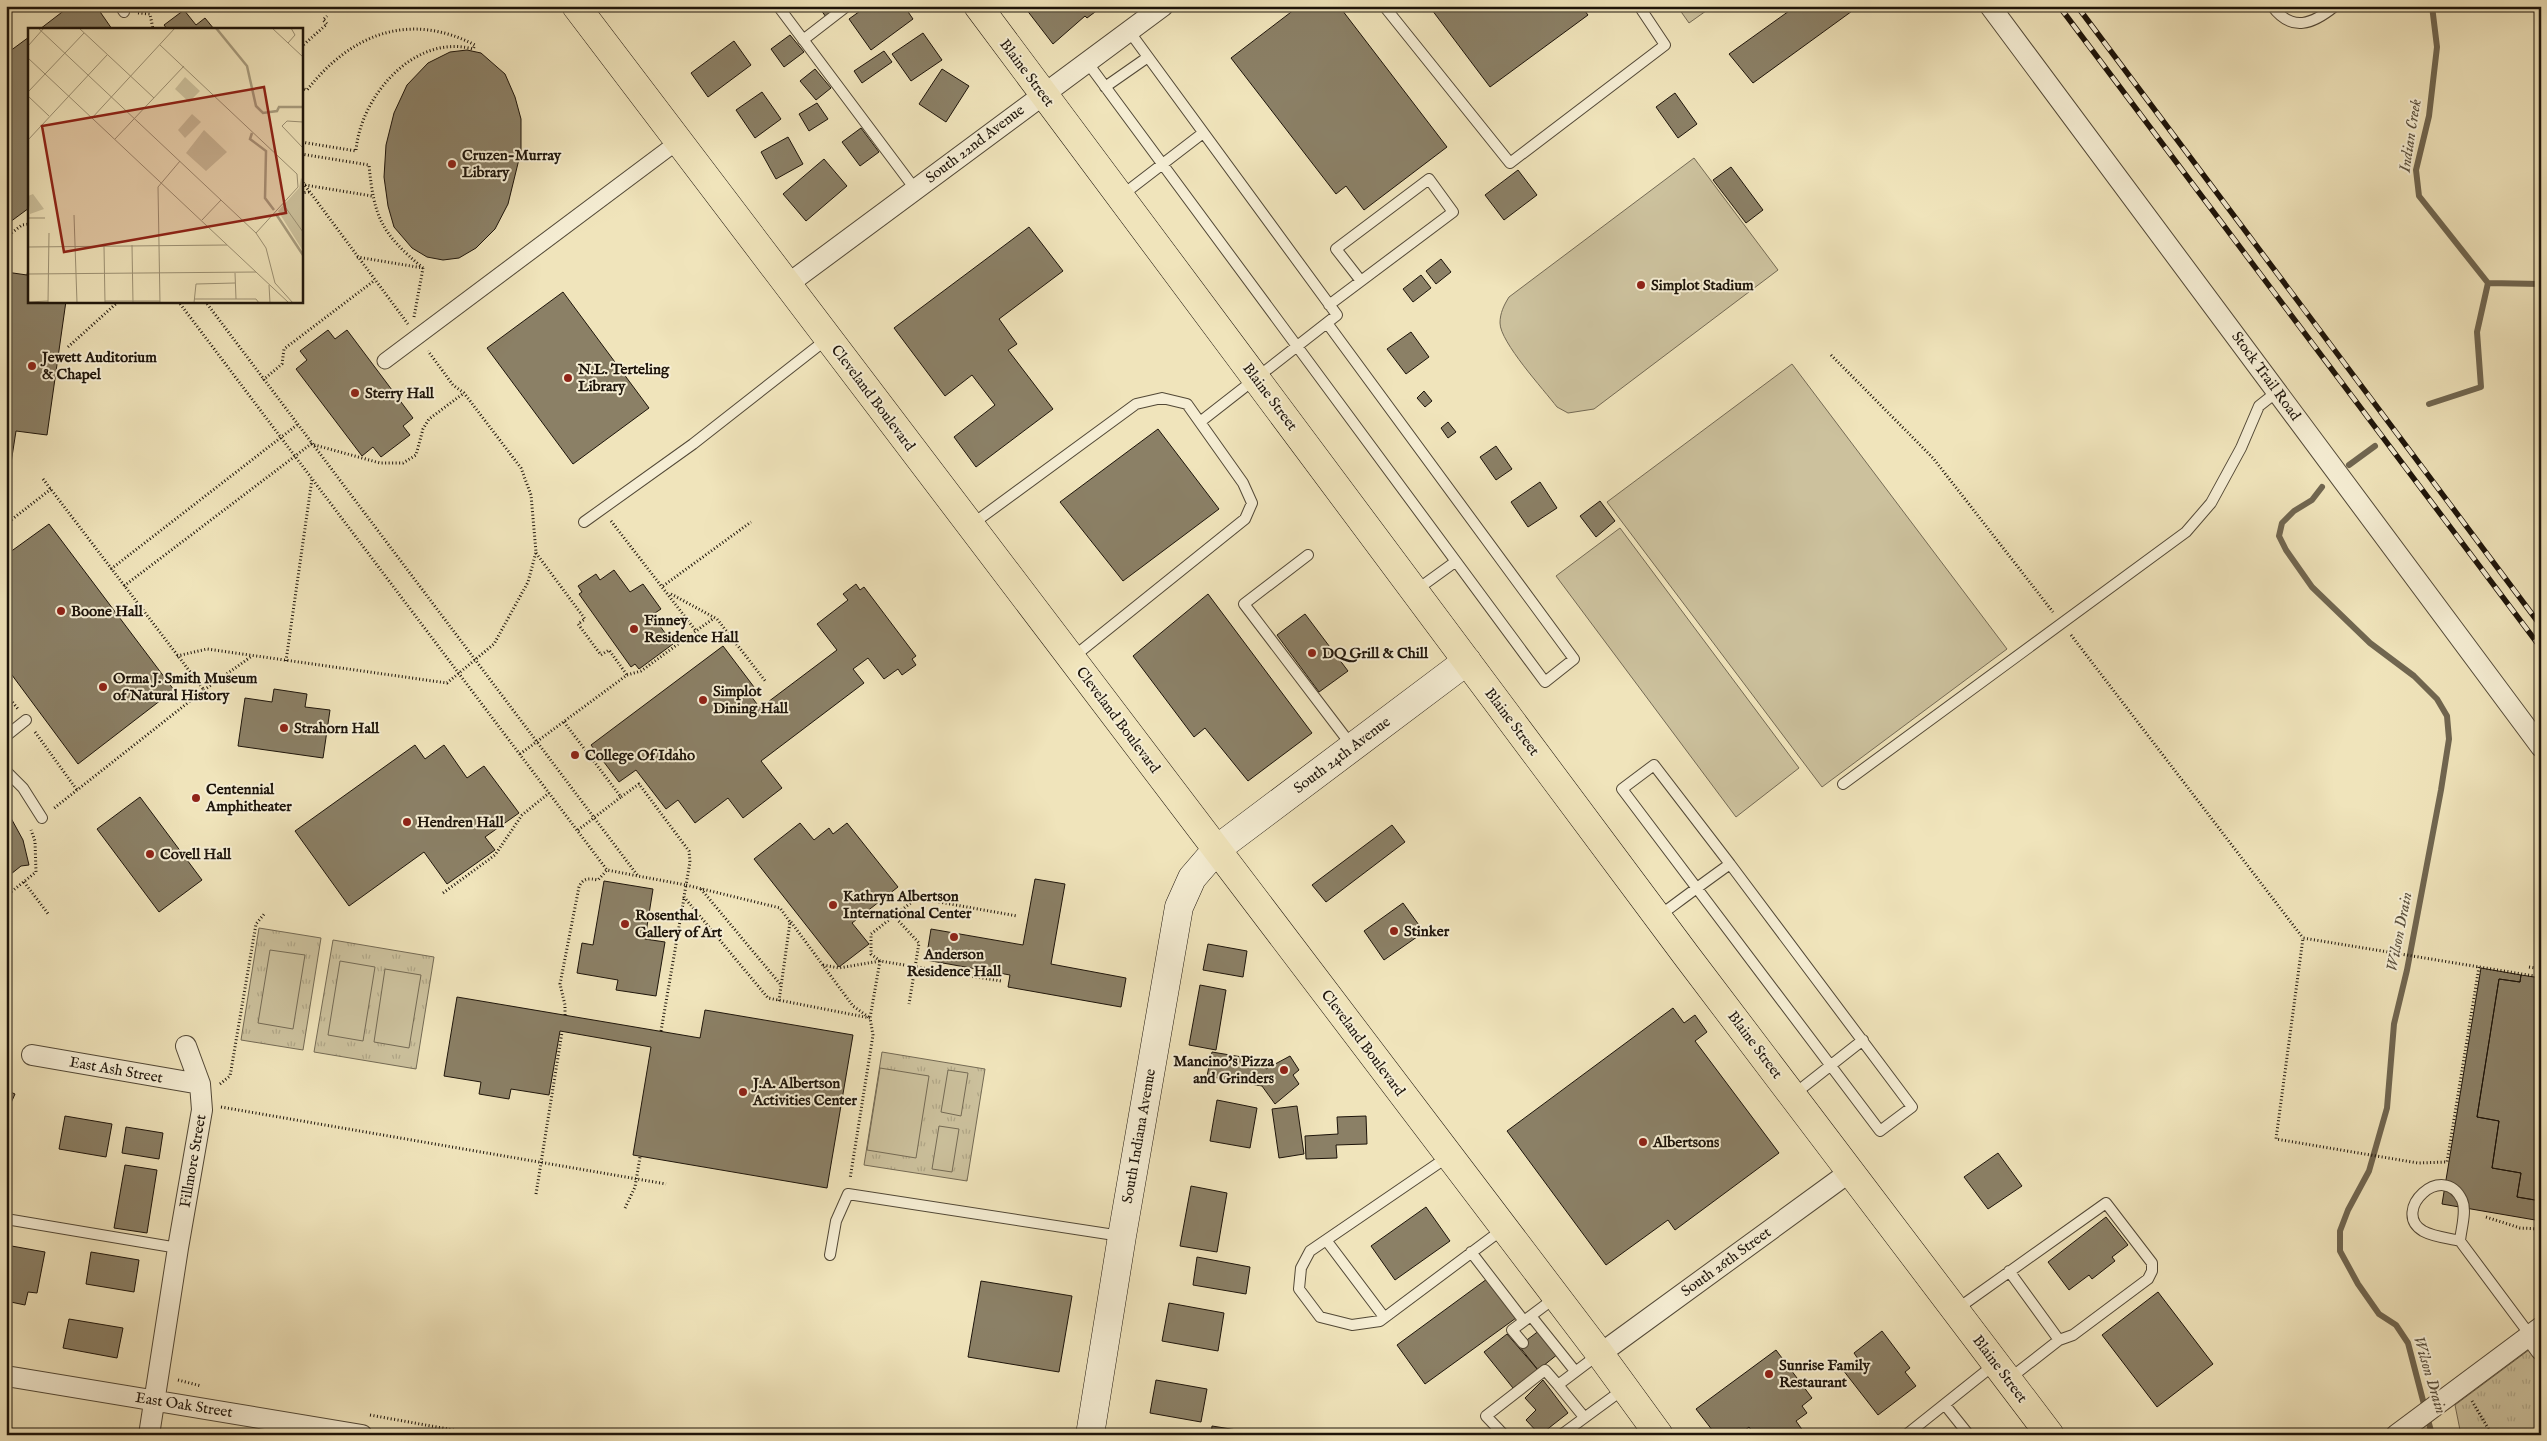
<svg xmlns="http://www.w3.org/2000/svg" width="2547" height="1441" font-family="'IM FELL English',serif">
<defs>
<pattern id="park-tufts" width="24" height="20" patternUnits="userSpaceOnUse" patternTransform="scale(1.25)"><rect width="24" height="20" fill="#ccc19d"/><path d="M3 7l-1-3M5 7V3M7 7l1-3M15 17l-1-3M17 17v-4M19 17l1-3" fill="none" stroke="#afa586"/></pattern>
</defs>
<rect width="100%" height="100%" fill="#f0e4bb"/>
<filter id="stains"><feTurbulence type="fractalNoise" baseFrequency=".004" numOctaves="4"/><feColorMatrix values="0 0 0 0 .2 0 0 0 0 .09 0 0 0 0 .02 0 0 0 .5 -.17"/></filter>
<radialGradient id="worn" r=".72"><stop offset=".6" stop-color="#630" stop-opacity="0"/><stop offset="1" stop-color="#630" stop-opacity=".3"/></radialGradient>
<path fill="url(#park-tufts)" stroke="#746a54" d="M259,928L321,938L303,1050L241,1040Z
M333,940L434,957L416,1069L314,1052Z
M882,1052L985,1069L967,1181L864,1165Z
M2541,1341V1435H2461L2455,1405Z"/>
<path fill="#ccc19d" stroke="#746a54" d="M1677,6H1713L1689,23Z
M1694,158L1778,270L1594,409L1568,413L1557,407C1544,390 1500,342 1500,323C1500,313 1504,305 1509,297Z
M1792,364L2007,649L1822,787L1607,502Z
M1620,528L1799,768L1736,817L1556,576Z
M270,950L305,955L293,1029L258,1023Z
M340,961L375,967L363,1041L328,1035Z
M385,969L421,975L409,1048L374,1042Z
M880,1068L929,1076L916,1158L867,1150Z
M948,1070L968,1073L961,1116L941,1112Z
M939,1126L959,1129L952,1172L932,1169Z"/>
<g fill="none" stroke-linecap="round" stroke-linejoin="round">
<path stroke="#706650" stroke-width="6" d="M2432,6L2437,47L2429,116L2416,170L2419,196L2488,283L2541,284
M2429,404L2481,387L2477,332L2488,283
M2349,465L2375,446
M2322,487L2312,500L2294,511L2282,523L2279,536L2286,550L2312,587L2370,643L2414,676L2437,699L2447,716L2449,739L2441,790L2407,970L2394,1024L2387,1108L2369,1171L2348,1210L2340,1231V1251L2358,1284L2379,1314L2396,1325L2408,1343L2432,1435"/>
</g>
<path fill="#8b8066" stroke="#1d140a" d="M70,6H96L112,29H40Z
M818,6H839L826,17Z
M867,6H904L913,19L871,50L849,19Z
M1029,6H1103L1087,18L1085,16L1053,44L1026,9Z
M1299,6H1339L1447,147L1364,210L1346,186L1336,194L1231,58Z
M1429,6H1581L1588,15L1490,87Z
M1796,6H1859L1753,83L1729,54Z
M184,10L196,25L205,18L214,29H167L164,25Z
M923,33L942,60L911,81L892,54Z
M790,35L804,52L784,67L771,49Z
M29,37V208L6,225V54Z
M734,41L751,65L708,97L691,73Z
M467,50L481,53L505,74L515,97L521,119V151L508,204L495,229L476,248L459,258L443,260L427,257L412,248L394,227L388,206L384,177L386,145L394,113L407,85L428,63L450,52Z
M884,51L892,62L862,83L854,71Z
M815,69L831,88L816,100L800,81Z
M942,69L969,86L946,122L919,104Z
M762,92L781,119L755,138L736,110Z
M1675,93L1697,124L1678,138L1656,107Z
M817,103L828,119L809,131L799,114Z
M861,128L879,152L860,166L842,142Z
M788,137L803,164L776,179L761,152Z
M824,159L847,186L806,221L783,194Z
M1731,167L1763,210L1746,223L1713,180Z
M1518,170L1537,195L1504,220L1485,195Z
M1029,227L1063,271L999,319L1017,344L1008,350L1053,409L976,467L954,437L995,405L972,375L945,396L894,328Z
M1441,259L1451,272L1436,284L1426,271Z
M29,263V301H66L47,435L16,431L11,463H6V272L27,275Z
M1421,275L1431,288L1413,302L1403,289Z
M563,292L649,408L573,464L487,348Z
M328,330L335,339L347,330L413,418L403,426L410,435L381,457L373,447L362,456L296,369L307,360L300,351Z
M1411,332L1429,357L1406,374L1387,349Z
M1424,391L1432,401L1425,407L1417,398Z
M1448,422L1456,432L1448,438L1441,428Z
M1158,429L1219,509L1123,581L1060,502Z
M1496,446L1512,469L1496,480L1480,457Z
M1540,482L1557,508L1528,527L1511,502Z
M1600,501L1615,521L1596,537L1580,516Z
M49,524L174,690L78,764L6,667V555Z
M614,570L630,592L643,584L661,609L652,615L673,644L639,669L635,664L631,667L579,594L582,592L578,586L596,574L600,580Z
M856,584L860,590L864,587L916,656L912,659L916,665L902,675L898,669L884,679L868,658L853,669L864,683L761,761L782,788L743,818L728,798L695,823L678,800L666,809L636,770L619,782L591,745L723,646L754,687L748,692L760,708L837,650L817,624L848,600L843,594Z
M1208,594L1312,733L1248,781L1205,728L1194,737L1133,656Z
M1305,614L1348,671L1319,692L1277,635Z
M274,689L307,694L305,707L330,710L323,758L238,746L245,698L272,702Z
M415,745L425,759L444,745L467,778L484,766L519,813L485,837L495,850L447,884L424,852L349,906L295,831Z
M140,797L202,880L159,912L97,829Z
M6,809L23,840L29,865L21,866L6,878Z
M800,823L814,840L829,828L833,834L847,823L898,887L852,923L869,944L839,967L754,859Z
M1392,825L1405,842L1326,902L1312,885Z
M1035,879L1065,884L1051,964L1126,978L1121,1007L1008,987L1010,975L926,960L931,929L1023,945Z
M604,881L653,889L645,939L665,942L656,996L616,990L618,980L577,973L582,943L593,945Z
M1403,903L1424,932L1384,960L1364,931Z
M1208,944L1247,951L1243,977L1203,970Z
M2481,968L2521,975L2520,982L2499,979L2477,1117L2499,1121L2492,1168L2521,1173L2517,1197L2541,1201V1221L2442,1204Z
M2521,975L2541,978V1201L2517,1197L2521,1173L2492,1168L2499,1121L2477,1117L2499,979L2520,982Z
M1200,985L1226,990L1216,1050L1189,1045Z
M457,997L700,1038L705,1010L853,1035L827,1188L633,1155L651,1047L560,1031L549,1095L511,1089L509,1099L479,1094L481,1082L444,1076Z
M1673,1008L1684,1023L1695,1015L1707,1032L1695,1041L1779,1153L1675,1230L1668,1220L1606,1265L1507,1131Z
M1212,1052L1266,1061V1069L1290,1056L1299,1070L1293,1075L1299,1084L1275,1104L1262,1086L1207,1076Z
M6,1090L15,1094L6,1114Z
M1217,1100L1257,1108L1250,1148L1210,1141Z
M1297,1106L1304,1154L1279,1158L1272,1109Z
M65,1116L112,1124L106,1157L59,1149Z
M1366,1116L1367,1144L1336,1145L1337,1158L1306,1159L1305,1136L1338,1134L1337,1117Z
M126,1127L163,1133L159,1159L122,1153Z
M1998,1153L2022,1186L1988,1209L1964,1177Z
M125,1165L157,1170L147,1233L114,1228Z
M1191,1186L1227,1193L1217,1252L1180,1246Z
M1426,1207L1450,1241L1395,1280L1371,1246Z
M2106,1217L2128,1245L2112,1257L2115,1261L2092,1279L2089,1275L2069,1290L2048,1262Z
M6,1245L45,1252L37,1293L28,1292L25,1305L6,1301Z
M91,1252L139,1260L134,1292L86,1284Z
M1197,1257L1250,1267L1246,1294L1193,1285Z
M1487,1279L1516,1318L1425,1384L1397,1345Z
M981,1281L1072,1296L1059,1372L968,1357Z
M2158,1292L2213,1364L2157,1407L2102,1335Z
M1169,1303L1224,1313L1218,1351L1162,1341Z
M69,1319L123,1328L117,1358L63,1348Z
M1540,1330L1558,1354L1538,1370L1519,1346Z
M1882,1331L1910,1368L1905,1372L1916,1386L1878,1415L1843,1370L1858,1359L1854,1353Z
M1507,1334L1538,1370L1513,1388L1484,1352Z
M1776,1350L1812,1398L1802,1406L1807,1413L1796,1421L1806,1435H1755L1749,1427L1739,1435H1716L1696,1409Z
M1156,1380L1207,1389L1201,1422L1150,1413Z
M1543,1380L1568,1413L1540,1435L1526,1420L1536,1410L1525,1398Z
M1212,1426L1237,1430V1435H1211Z"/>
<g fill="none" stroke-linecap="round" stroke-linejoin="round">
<defs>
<path id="service" d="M120,6L124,12
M778,6L915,189
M1384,6L1510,163L1665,45L1639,6
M2272,6C2292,33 2313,24 2335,6
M1129,31L1337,315L1200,422
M803,40L847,6
M1087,62L1545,682L1574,659L1327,323
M1105,87L1148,57
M1121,196L1203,133
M1329,305L1453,212L1429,179L1336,249L1361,281
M584,522L693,444L827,339
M971,525L1136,404L1162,398L1187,404L1243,483L1252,503L1245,519L1072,658
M1308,555L1244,604L1352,746
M1415,591L1455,562
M6,736L26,720
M6,771L23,788L42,818
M1843,784L2186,532L2211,503L2241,448L2259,406L2278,391
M1659,916C1682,899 1706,881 1730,864L1654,765L1622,789C1708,903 1794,1017 1880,1131L1912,1107L1730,864
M1793,1095L1863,1040
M1449,1156L1310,1251L1301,1268L1299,1289L1320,1317L1352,1325L1380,1321L1503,1229
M6,1219L178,1248
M1326,1240L1384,1317
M2460,1241C2461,1229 2467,1211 2462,1200C2443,1160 2390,1211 2423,1231C2434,1237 2448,1238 2460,1241L2530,1335
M1471,1252L1524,1321
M830,1255L836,1221L848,1194L1121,1236
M2009,1271L2059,1340
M1957,1309L2106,1203L2152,1263V1271L2148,1279L2073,1335L2059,1340L2009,1379
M1531,1316L1575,1371
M1523,1343L1512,1330L1556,1297
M1558,1385L1584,1417
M1945,1405L1969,1435
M1504,1435L1486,1416L1545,1370L1558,1385L1599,1354
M1561,1435L1625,1388
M1906,1435L1995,1364"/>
<path id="pedestrian" d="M385,361L680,140"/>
<path id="minor" d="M1990,6L2541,747
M788,284L1163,6
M32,1055L200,1084
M2530,1335L2541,1350
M1600,1354L1851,1171
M6,1376L362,1435
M149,1435L178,1248L202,1110L200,1084L186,1046
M2396,1435L2541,1327"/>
<path id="secondary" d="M1090,1435L1122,1236L1179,907L1192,878L1217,849L1467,661"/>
<path id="primary" d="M576,6L1600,1354L1659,1435
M978,6L1686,955L2050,1435"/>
</defs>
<use href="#service" stroke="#524836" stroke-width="12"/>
<use href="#pedestrian" stroke="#524836" stroke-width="17"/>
<use href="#minor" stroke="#524836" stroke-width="22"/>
<use href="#secondary" stroke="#1d140a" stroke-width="29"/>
<use href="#primary" stroke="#1d140a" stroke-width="29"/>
<path stroke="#1d140a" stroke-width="3" stroke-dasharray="1 2.5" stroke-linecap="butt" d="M138,13L150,14L153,29
M301,47L327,24L323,20L327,16
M301,88L307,90C351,34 409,11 475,45L473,49C414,33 360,97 356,151L301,142
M301,154L369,165C374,218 382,234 423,268
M301,180L408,324
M305,185L372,196
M301,193L309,192
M6,237L22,225L29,224
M357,257L423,268
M178,301L607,870L638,876
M205,301L638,876L686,885L684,897L768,998L870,1018L873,1035L850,1179
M414,317L423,268
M68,347L119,301
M1831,355L1933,458L2053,612
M263,380L282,364L284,349L375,280
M43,479L204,690L53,809
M611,521L696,631
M6,524L51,489
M536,553L585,619L578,624L601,655L609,650L627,675
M111,569L297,425
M124,586L311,444L380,463H403L416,455L423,429L429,419L464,393
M663,586L751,522
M671,594L717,619L766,682
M2071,635L2303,938
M177,656L207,649L447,683L494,644L528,582L536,552L531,495L521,468L464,393L453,385L428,351
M286,661L312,479
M204,690L252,656
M6,694L18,709
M564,722L621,797L639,784L689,851L690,862L686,885L780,908L790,922L779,1001
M35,732L77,790
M520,754L627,675L641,671L714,618
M578,830L621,797
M24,882L49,915
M701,889L781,985
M443,893L495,855L522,815L549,793
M6,896L36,872L35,841L31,830
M894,916L919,943L909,1004
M791,922L853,1006L870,1018L880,961L1001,981
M880,961L871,954V934L917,898L1017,916
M823,965L839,968L880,961
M2479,967L2447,1162L2418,1163L2276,1139L2303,938L2528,975L2541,977
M2529,967L2541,969
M565,1015V1005L560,984L579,887C583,878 588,878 598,880L607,870
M661,1031L684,898
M220,1084L230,1076L256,924L265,913
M221,1107L666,1184
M536,1194L562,1032
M625,1208L635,1187L640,1157
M2486,1217L2520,1228L2541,1229
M178,1380L201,1386
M2472,1401L2492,1435
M370,1415L481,1435"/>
<use href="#service" stroke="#f5edd3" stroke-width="10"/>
<use href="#pedestrian" stroke="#f5edd3" stroke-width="15"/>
<use href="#minor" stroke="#f5edd3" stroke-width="20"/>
<use href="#secondary" stroke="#f5edd3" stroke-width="28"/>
<use href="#primary" stroke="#f0e4bb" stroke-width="28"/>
<defs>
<path id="rail" d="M2059,6L2541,648
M2077,6L2541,626"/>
</defs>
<use href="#rail" stroke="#1d140a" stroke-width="5.5"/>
<use href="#rail" stroke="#f5edd3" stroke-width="4" stroke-dasharray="11" stroke-linecap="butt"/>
</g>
<g fill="#8f2418" stroke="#f5edd3" stroke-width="2">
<circle cx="452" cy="164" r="5"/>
<circle cx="1641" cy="285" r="5"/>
<circle cx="32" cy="366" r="5"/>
<circle cx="568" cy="378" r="5"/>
<circle cx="355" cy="393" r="5"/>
<circle cx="61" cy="611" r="5"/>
<circle cx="634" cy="629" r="5"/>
<circle cx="1312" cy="653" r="5"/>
<circle cx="103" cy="687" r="5"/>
<circle cx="703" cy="700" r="5"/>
<circle cx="284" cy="728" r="5"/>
<circle cx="575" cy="755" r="5"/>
<circle cx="196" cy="798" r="5"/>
<circle cx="407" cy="822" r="5"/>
<circle cx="150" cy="854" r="5"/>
<circle cx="833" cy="905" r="5"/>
<circle cx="625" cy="924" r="5"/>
<circle cx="1394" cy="931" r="5"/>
<circle cx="954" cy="937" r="5"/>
<circle cx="1284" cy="1070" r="5"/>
<circle cx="743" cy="1092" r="5"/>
<circle cx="1643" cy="1142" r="5"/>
<circle cx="1769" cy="1374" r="5"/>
</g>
<g text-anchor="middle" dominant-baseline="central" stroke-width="4" stroke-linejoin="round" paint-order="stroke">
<g font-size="15" fill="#1d140a" stroke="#f5edd3">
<text transform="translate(1027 73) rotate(53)">Blaine Street</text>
<text transform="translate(975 144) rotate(-37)">South 22nd Avenue</text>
<text transform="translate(2266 376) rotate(54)">Stock Trail Road</text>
<text transform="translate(1270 397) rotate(53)">Blaine Street</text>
<text transform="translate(873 398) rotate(53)">Cleveland Boulevard</text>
<text transform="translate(1118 720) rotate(53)">Cleveland Boulevard</text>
<text transform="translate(1512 722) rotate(53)">Blaine Street</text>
<text transform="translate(1342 755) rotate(-37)">South 24th Avenue</text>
<text transform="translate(1363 1043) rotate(53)">Cleveland Boulevard</text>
<text transform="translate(1755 1045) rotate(53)">Blaine Street</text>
<text transform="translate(116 1070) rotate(10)">East Ash Street</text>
<text transform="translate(1139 1136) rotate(-80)">South Indiana Avenue</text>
<text transform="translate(193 1161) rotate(-80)">Fillmore Street</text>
<text transform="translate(1726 1262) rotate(-36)">South 26th Street</text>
<text transform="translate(2000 1369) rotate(53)">Blaine Street</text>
<text transform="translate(184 1405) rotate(9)">East Oak Street</text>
</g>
<g font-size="15" font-weight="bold" fill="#1d140a" stroke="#f5edd3" text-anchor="start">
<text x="462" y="155">Cruzen-Murray<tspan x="462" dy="17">Library</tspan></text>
<text x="1651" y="285">Simplot Stadium</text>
<text x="42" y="357">Jewett Auditorium<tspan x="42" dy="17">&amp; Chapel</tspan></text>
<text x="578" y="369">N.L. Terteling<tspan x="578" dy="17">Library</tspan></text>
<text x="365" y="393">Sterry Hall</text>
<text x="71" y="611">Boone Hall</text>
<text x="644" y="620">Finney<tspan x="644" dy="17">Residence Hall</tspan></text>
<text x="1322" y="653">DQ Grill &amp; Chill</text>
<text x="113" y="678">Orma J. Smith Museum<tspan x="113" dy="17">of Natural History</tspan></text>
<text x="713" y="691">Simplot<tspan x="713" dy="17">Dining Hall</tspan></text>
<text x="294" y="728">Strahorn Hall</text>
<text x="585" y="755">College Of Idaho</text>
<text x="206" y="789">Centennial<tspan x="206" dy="17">Amphitheater</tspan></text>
<text x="417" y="822">Hendren Hall</text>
<text x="160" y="854">Covell Hall</text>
<text x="843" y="896">Kathryn Albertson<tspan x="843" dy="17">International Center</tspan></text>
<text x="635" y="915">Rosenthal<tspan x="635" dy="17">Gallery of Art</tspan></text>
<text x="1404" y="931">Stinker</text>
<text x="954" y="954" text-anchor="middle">Anderson<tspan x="954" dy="17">Residence Hall</tspan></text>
<text x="1274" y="1061" text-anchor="end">Mancino's Pizza<tspan x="1274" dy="17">and Grinders</tspan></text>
<text x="753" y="1083">J.A. Albertson<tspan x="753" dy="17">Activities Center</tspan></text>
<text x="1653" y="1142">Albertsons</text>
<text x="1779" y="1365">Sunrise Family<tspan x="1779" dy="17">Restaurant</tspan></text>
</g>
<g font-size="16" font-style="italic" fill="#5c523f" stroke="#f5edd3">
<text transform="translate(2411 136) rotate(-81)">Indian Creek</text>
<text transform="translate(2400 932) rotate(-79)">Wilson Drain</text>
<text transform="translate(2429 1375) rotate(73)">Wilson Drain</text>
</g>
</g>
<g transform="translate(28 28)">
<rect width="275" height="275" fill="#f0e4bb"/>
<path d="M273,150L275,152V223L250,183L271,160Z" fill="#ccc19d"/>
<path d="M157,49L172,63L161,74L147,61ZM164,86L173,94L157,110L150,102ZM176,102L199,124L178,143L158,125ZM5,166L16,181L2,186L0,168Z" fill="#ccc19d"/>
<path fill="none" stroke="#a89d7f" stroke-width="2.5" d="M188,0L219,38L228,78L235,85L249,83L251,79H275M224,105L222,111L238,123L237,170L246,182M248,186L275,227"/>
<path fill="none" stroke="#9c9174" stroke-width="1" d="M10,0L228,205L238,220L247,255L265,275M51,0L126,70M244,0L275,29M260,15L267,7L263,0M132,17L269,146L270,159L228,205M0,18L16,0M0,30L261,275M0,64L56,5M0,68L21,88M64,90L147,0M275,94L259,93L254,98L275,120M87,111L156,38M0,112L79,27M255,176L275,204M46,187L49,275M0,190H17M174,192L193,172M104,217L105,275M76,218L77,275M0,219L199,217M207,245L208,271M0,246L228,244M241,257L242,275M166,271H228L231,275M77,273H132M0,274L20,273M20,275L21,205M132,275L130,159L152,133M166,275L168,256L207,255"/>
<path fill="#8f2418" fill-opacity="0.15" stroke="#8f2418" stroke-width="2.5" d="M236,59L258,185L36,224L14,98Z"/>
<rect width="275" height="275" fill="none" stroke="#1d140a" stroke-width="2.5"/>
</g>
<rect width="2547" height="1441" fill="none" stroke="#f0e4bb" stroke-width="25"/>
<rect x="8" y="8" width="2532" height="1426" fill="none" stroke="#1d140a" stroke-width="2.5"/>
<rect x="12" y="12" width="2522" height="1416" fill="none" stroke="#1d140a"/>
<rect width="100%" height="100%" filter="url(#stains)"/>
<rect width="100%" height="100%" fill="url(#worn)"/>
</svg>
